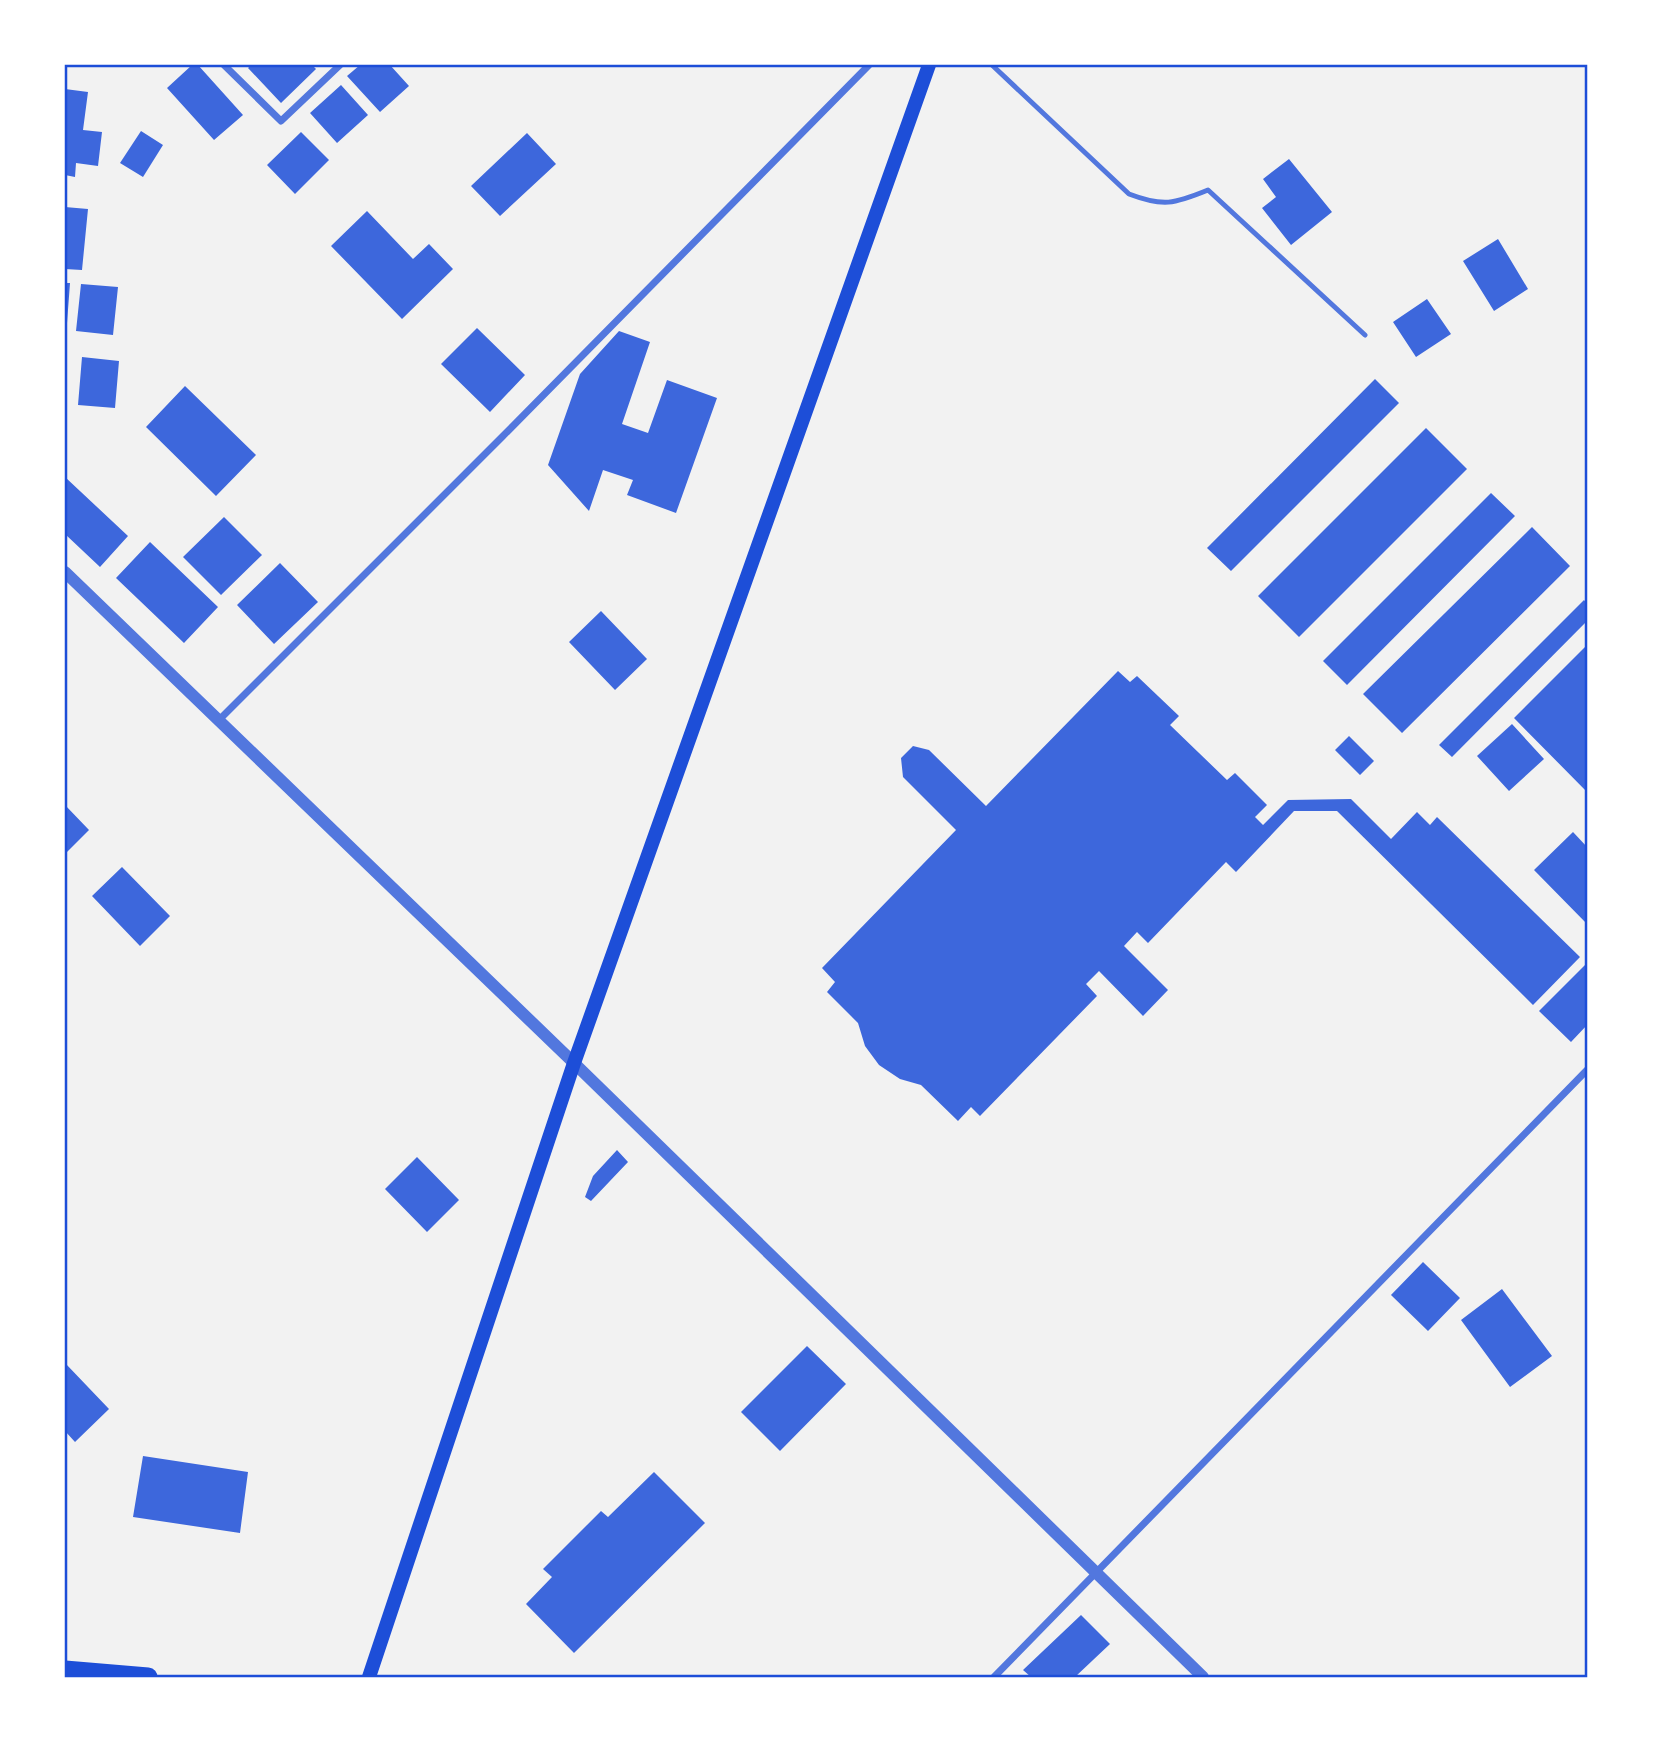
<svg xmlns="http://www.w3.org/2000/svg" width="1653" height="1742" font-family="Jost,sans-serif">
<rect width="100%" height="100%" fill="#f2f2f2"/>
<path fill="#3d67dc" d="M192,65H198L243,115L214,140L167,88Z
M251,65H312L316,69L281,103L248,68Z
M360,65H390L409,86L380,112L347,76Z
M341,85L368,115L337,143L310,113Z
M65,89L88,92L83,130L102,132L98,166L76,163L75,177L65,175Z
M141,131L163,145L143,177L120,163Z
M301,132L329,160L295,194L267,165Z
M527,133L556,164L500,216L471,186Z
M1289,159L1332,212L1291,245L1262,208L1276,197L1263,179Z
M65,207L88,209L82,270L65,269Z
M367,211L413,259L429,244L453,269L402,319L331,246Z
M1498,239L1528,289L1494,311L1463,261Z
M65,283H70L67,323H65Z
M81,284L118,287L113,335L76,331Z
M1427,299L1451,334L1416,357L1393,322Z
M477,328L525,375L490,412L441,364Z
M619,331L650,342L622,424L648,433L667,380L717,398L676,513L627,495L633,480L603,470L589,511L548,465L580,374Z
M82,357L119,361L115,408L78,405Z
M1375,379L1399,403L1231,571L1207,548Z
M185,386L256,455L216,496L146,427Z
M1426,428L1467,469L1299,637L1258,596Z
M65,477L128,536L100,567L65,534Z
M1491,493L1515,516L1347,685L1323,661Z
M224,517L262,555L221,595L183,557Z
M1532,527L1570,566L1402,733L1363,694Z
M150,542L218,607L184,643L116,578Z
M280,563L318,602L274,644L237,605Z
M1584,600L1588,605V620L1452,757L1439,745Z
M601,611L647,659L615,690L569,642Z
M1588,644V793L1514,718Z
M1118,671L1130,682L1137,676L1179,716L1170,725L1227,780L1235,773L1267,805L1255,817L1263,825L1288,800L1351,799L1391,839L1417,812L1430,825L1437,817L1580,957L1533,1005L1337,811H1294L1236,872L1226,862L1148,943L1137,932L1124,946L1168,990L1143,1016L1099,971L1086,984L1097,996L980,1116L971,1107L958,1121L921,1085L900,1079L879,1065L865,1046L858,1023L827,992L835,982L822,968L956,830L903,777L901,758L913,746L929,750L986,806Z
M1512,724L1544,759L1509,791L1477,756Z
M1349,736L1374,761L1360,775L1335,750Z
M65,805L89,830L65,854Z
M1573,832L1588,848V925L1534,870Z
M122,867L170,916L140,946L92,896Z
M1588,962V1024L1571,1042L1539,1011Z
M617,1150L628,1162L591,1201L585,1197L593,1176Z
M417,1157L459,1200L427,1232L385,1189Z
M1423,1262L1460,1298L1428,1331L1391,1295Z
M1502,1289L1552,1356L1510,1387L1461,1320Z
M807,1346L846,1384L780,1451L741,1412Z
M66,1364L109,1409L75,1442L65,1431Z
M143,1456L248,1472L240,1533L133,1517Z
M654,1472L705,1523L574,1653L526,1604L552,1577L543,1569L601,1511L608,1517Z
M1081,1615L1110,1644L1075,1677H1031L1023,1670Z"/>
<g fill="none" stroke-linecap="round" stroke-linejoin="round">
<path stroke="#5277de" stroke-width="5" d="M992,65L1129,194C1163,207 1174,204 1208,190L1365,335"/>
<path stroke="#5277de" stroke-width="7" d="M224,65L281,121L340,65
M218,721L502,437L869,65
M994,1677L1588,1069"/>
<path stroke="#5277de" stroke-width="12" d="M65,572L574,1063L1203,1677"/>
<path stroke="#1d4ed8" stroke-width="14" d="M369,1677L574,1063L929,65"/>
<path stroke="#1d4ed8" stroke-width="19" d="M65,1670L148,1677"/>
</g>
<rect width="1653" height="1742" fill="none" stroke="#ffffff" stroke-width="133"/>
<rect x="66" y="66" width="1520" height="1610" fill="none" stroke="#1d4ed8" stroke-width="2.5"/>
</svg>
